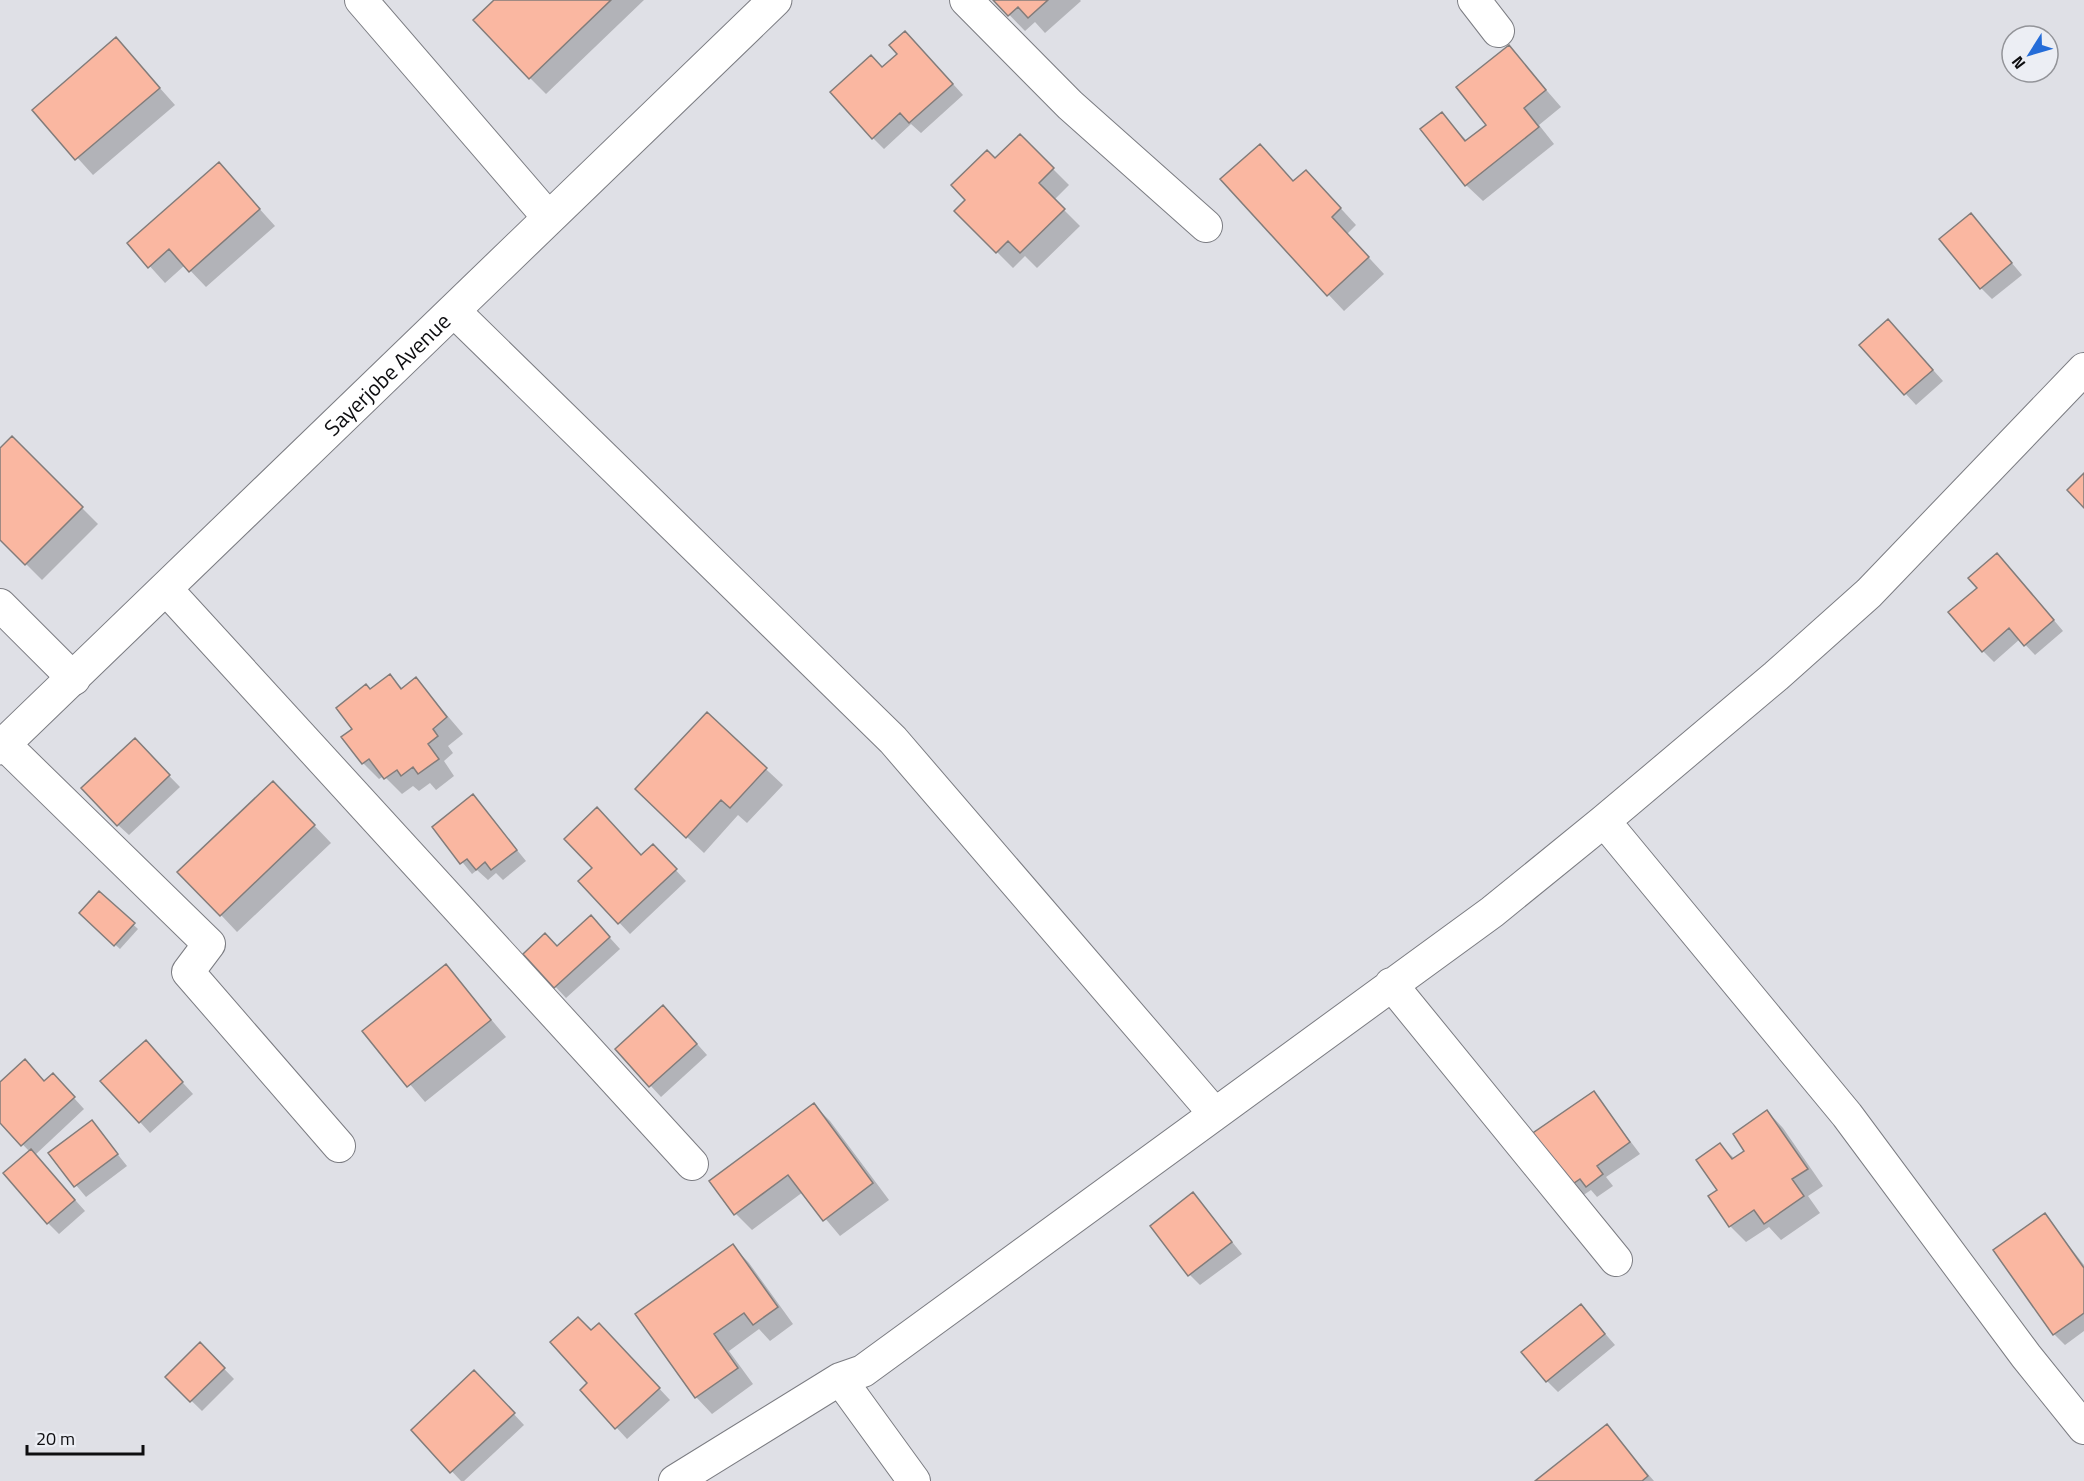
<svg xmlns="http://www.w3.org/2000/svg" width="2084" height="1481" font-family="'Titillium Web',sans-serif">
<rect width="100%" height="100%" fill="#dfe0e6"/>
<path fill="#0003" d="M496,0H644L546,94L530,78Z
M995,0H1080L1081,1L1045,33L1035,22L1025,31Z
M116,39L175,105L93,175L34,110Z
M916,43L963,95L921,133L911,124L884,149L873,138L882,69Z
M1509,47L1561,107L1539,125L1554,144L1483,201L1466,185L1442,114L1467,141L1488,125Z
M1020,136L1069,185L1054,200L1080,226L1037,268L1025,256L1013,268L956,211L968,200L995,160Z
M219,164L275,226L206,287L185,265L165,283L129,243Z
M1294,182L1322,188L1356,225L1347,234L1384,274L1344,311L1328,294Z
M1971,215L2022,275L1992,299L1981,288Z
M1899,332L1943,381L1916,405L1861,345Z
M12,438L98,524L42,580L0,538V450Z
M2008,566L2063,631L2035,655L2020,639L1994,662L1983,651Z
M390,676L403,689L416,679L463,734L448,746L453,753L444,761L454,776L436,790L430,783L419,791L413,786L402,794L384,776L379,779L363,763L354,730L371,691Z
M707,714L783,785L747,823L738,815L704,853L653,805Z
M145,751L180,787L129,835L118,825Z
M473,796L526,861L503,880L496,873L488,880L477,870L472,874L434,827Z
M289,799L331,843L237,932L221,915Z
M653,846L686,881L630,934L580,881L642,857Z
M99,893L138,929L120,949L81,913Z
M601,928L620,949L566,998L525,954L558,948Z
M446,966L506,1037L425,1102L365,1031Z
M674,1018L707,1055L661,1097L617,1049Z
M156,1053L193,1094L150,1133L140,1122Z
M45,1083L63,1086L84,1109L35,1155L85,1211L59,1234L48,1223L30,1152L0,1121V1084Z
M1594,1093L1640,1154L1606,1177L1613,1186L1597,1197L1591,1190L1576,1200L1529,1137Z
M814,1105L830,1121L889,1200L840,1236L803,1192L752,1230L736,1214L712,1181Z
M1767,1111L1783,1128L1823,1186L1808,1196L1820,1213L1781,1240L1769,1227L1746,1242L1730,1226L1719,1191L1720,1145L1735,1159L1746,1152Z
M92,1122L127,1166L86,1197L50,1154Z
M1193,1194L1242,1254L1200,1285L1190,1275Z
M2045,1215L2084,1265V1331L2065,1345L2054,1334Z
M733,1246L749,1263L793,1324L770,1341L759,1329L729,1351L753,1384L712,1414L696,1397Z
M1581,1306L1615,1345L1558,1392L1547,1381Z
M591,1332L610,1336L670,1400L627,1439L582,1390L589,1383Z
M200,1344L234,1379L202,1411L167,1377Z
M485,1383L524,1425L464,1481H461L413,1430Z
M1606,1426L1654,1481H1537Z"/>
<path fill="#fab7a1" stroke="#827c7a" stroke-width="1.5" d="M494,0H611L529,79L473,20Z
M993,0H1048L1028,18L1018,7L1008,16Z
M905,31L953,84L909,123L900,113L872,139L830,92L871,55L882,67L897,54L889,45Z
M116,37L160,88L75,160L32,110Z
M1509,45L1546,90L1524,108L1539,127L1465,186L1420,129L1442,112L1465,141L1486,125L1456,87Z
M1020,134L1054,168L1039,183L1065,209L1020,253L1008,241L996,253L954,211L965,200L951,185L987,150L995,158Z
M1260,144L1293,181L1306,170L1341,208L1332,217L1369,257L1327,296L1220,179Z
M219,162L260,209L189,272L169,249L148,268L127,243Z
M1971,213L2012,263L1980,289L1939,239Z
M1888,319L1933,370L1904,395L1859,345Z
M12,436L83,507L25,565L0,540V448Z
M2084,473V508L2067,490Z
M1997,553L2054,620L2024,646L2009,628L1982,652L1948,612L1977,588L1968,578Z
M390,674L401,689L416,677L447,717L433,729L438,736L428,744L439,759L418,774L413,767L401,776L397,770L384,779L369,759L362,764L341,737L352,729L336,708L366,684L370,689Z
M707,712L767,768L730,808L721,800L686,838L635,789Z
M135,738L170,775L117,826L81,788Z
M273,781L315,825L220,916L177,872Z
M473,794L517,850L491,870L485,862L476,870L467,859L460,864L432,827Z
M597,807L641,855L653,844L677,869L618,924L578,881L592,868L564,839Z
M99,891L135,923L114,946L79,913Z
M591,915L610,937L554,988L523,954L545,933L557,946Z
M446,964L491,1020L407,1087L362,1031Z
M663,1005L697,1044L649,1087L615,1049Z
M146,1040L183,1082L139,1123L100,1081Z
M25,1059L44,1081L53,1073L75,1097L21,1146L0,1123V1082Z
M1594,1091L1630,1142L1597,1166L1603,1174L1586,1187L1580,1179L1564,1190L1527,1137Z
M814,1103L873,1183L823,1221L788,1175L734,1215L709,1181Z
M1767,1110L1808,1169L1792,1179L1804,1196L1764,1224L1754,1210L1729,1227L1708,1196L1717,1190L1696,1160L1720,1143L1732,1159L1744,1151L1733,1134Z
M92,1120L118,1154L74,1187L48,1153Z
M31,1149L75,1200L47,1224L3,1173Z
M1193,1192L1232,1242L1188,1276L1150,1226Z
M2045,1213L2084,1268V1313L2053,1335L1993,1250Z
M733,1244L778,1307L753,1325L744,1313L714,1334L738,1368L695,1398L635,1314Z
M1581,1304L1605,1334L1546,1382L1521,1352Z
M578,1317L591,1330L599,1323L660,1388L615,1429L580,1390L587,1383L550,1342Z
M200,1342L225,1368L190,1402L165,1377Z
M474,1370L515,1413L450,1473L411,1430Z
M1607,1424L1648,1476L1642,1481H1535Z"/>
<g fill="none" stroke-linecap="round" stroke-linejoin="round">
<defs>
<path id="minor" d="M361,0L549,218
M966,0L1070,105L1206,226
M1474,0L1498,31
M454,311L893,740L1214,1113
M167,590L692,1164
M0,605L74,679
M4,744L209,944L188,972L339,1146
M1604,821L1847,1115L2026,1356L2084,1428
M1391,984L1616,1260
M840,1379L914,1481
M675,1481L840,1379L863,1371L1492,912L1604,821L1776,676L1869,593L2084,369"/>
<g id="tertiary">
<path id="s1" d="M0,748L775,0"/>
</g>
</defs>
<use href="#minor" stroke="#7b7c82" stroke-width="34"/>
<use href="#tertiary" stroke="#7b7c82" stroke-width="35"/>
<use href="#minor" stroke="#fff" stroke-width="32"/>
<use href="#tertiary" stroke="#fff" stroke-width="33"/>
</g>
<g text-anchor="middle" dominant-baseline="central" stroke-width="4.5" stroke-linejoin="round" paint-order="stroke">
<g font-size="22" fill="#0e0e10" stroke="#eceef4">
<text stroke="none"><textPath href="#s1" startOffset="538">Sayerjobe Avenue</textPath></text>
</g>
</g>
<g transform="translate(2030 54) rotate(233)"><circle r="28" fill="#eceef4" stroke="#939499" stroke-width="1.5"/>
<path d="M0-4.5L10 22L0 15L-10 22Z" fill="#246cd8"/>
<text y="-9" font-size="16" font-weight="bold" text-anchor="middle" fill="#0e0e10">N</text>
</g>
<path d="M27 1445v9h116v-9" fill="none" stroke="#0e0e10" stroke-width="3"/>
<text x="36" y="1445" font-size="18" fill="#0e0e10" stroke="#eceef4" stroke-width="4.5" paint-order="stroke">20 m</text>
</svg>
